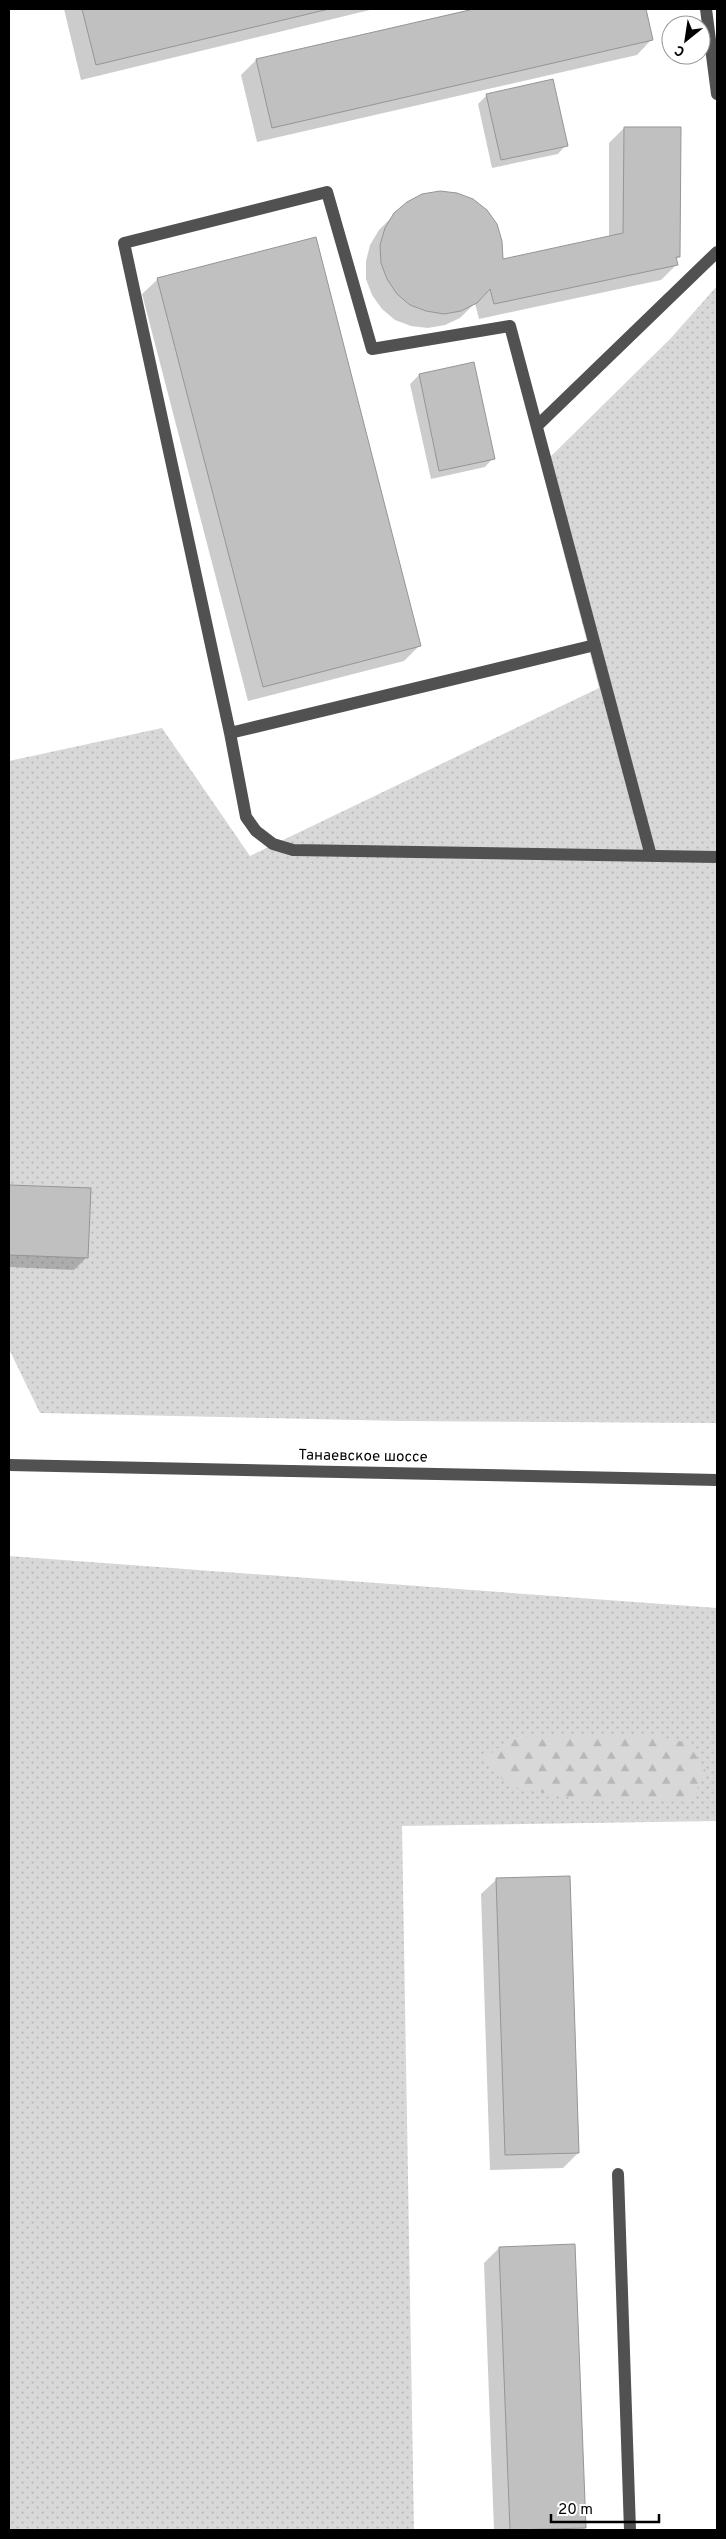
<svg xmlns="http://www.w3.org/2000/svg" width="726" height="2539" font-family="Overpass,sans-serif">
<defs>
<pattern id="green-dots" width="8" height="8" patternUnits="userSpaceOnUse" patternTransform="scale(1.25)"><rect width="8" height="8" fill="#d8d8d8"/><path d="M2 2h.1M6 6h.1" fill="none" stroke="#b8b8b8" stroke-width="1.8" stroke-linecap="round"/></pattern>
<pattern id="forest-firs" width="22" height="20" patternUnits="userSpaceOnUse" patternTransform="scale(1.25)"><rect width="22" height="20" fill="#d8d8d8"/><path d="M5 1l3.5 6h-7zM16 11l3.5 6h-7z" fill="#b8b8b8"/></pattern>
</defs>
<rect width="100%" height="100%" fill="#fff"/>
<path fill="url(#green-dots)" d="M717,286V1423L400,1421L40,1413L9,1349V761L162,728L250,856L599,688L541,466L671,338Z
M9,1556L717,1608V1821L402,1826L414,2530H9Z"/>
<path fill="url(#forest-firs)" d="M652,1735L688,1743L707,1773L688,1802L580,1799L509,1786L484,1759L512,1737Z"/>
<path fill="#0003" d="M64,9H374L81,80Z
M480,9H645L652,39L637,55L257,142L241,75L256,60Z
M487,95L566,145L558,154L492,168L478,104Z
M624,128L679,257L675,260L676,265L661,280L479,319L475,303L460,318L445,325L428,328L411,326L395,320L382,309L372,295L366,279V261L370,245L379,230L395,214L502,260L609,237V143Z
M158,279L419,646L404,661L248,701L142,294Z
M473,364L493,458L485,467L431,479L410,384L419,375Z
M9,1186L89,1189L87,1257L74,1270L9,1267Z
M497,1879L578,2153L563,2168L490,2170L481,1894Z
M499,2248L585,2528L582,2530H494L484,2263Z"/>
<path fill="#c0c0c0" stroke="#959595" d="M82,9H329L96,65Z
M474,9H646L653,40L272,128L256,59Z
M553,79L568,146L501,160L486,94Z
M624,127H681L680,257H676L678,265L494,304L490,289L477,303L461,311L444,314L426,311L410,305L397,294L387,279L381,263L380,245L385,228L394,213L407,202L422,194L440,191L457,193L473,199L487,210L497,224L502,241L503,259L623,233Z
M316,237L421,646L263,687L157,278Z
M474,362L495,459L439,471L419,374Z
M9,1185L91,1188L88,1258L9,1255Z
M570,1876L579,2153L505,2155L496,1878Z
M575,2244L586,2528L510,2530L499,2247Z"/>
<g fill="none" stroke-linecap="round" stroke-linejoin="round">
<path stroke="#515151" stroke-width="12" d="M706,9L717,94
M537,426L717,252
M230,733L595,645
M651,856L510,326L372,349L327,192L124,243L230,733L246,817L256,831L273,844L293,850L717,857
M9,1465L717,1480
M618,2174L630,2530"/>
</g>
<g text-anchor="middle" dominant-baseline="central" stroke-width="4.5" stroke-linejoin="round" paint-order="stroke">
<g font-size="15" fill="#000" stroke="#fff">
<text transform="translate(363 1457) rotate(1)">Танаевское шоссе</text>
</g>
</g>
<rect width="726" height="2539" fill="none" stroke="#000000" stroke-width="20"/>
<g transform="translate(686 40) rotate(210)"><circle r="24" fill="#ffffff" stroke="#999999"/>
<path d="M0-4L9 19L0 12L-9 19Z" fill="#000000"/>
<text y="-8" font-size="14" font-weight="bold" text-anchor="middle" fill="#000000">С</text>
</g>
<path d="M551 2514v8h108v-8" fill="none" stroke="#000000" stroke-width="2.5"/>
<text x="558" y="2514" font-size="15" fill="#000000" stroke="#ffffff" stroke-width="4" paint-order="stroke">20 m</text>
</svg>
